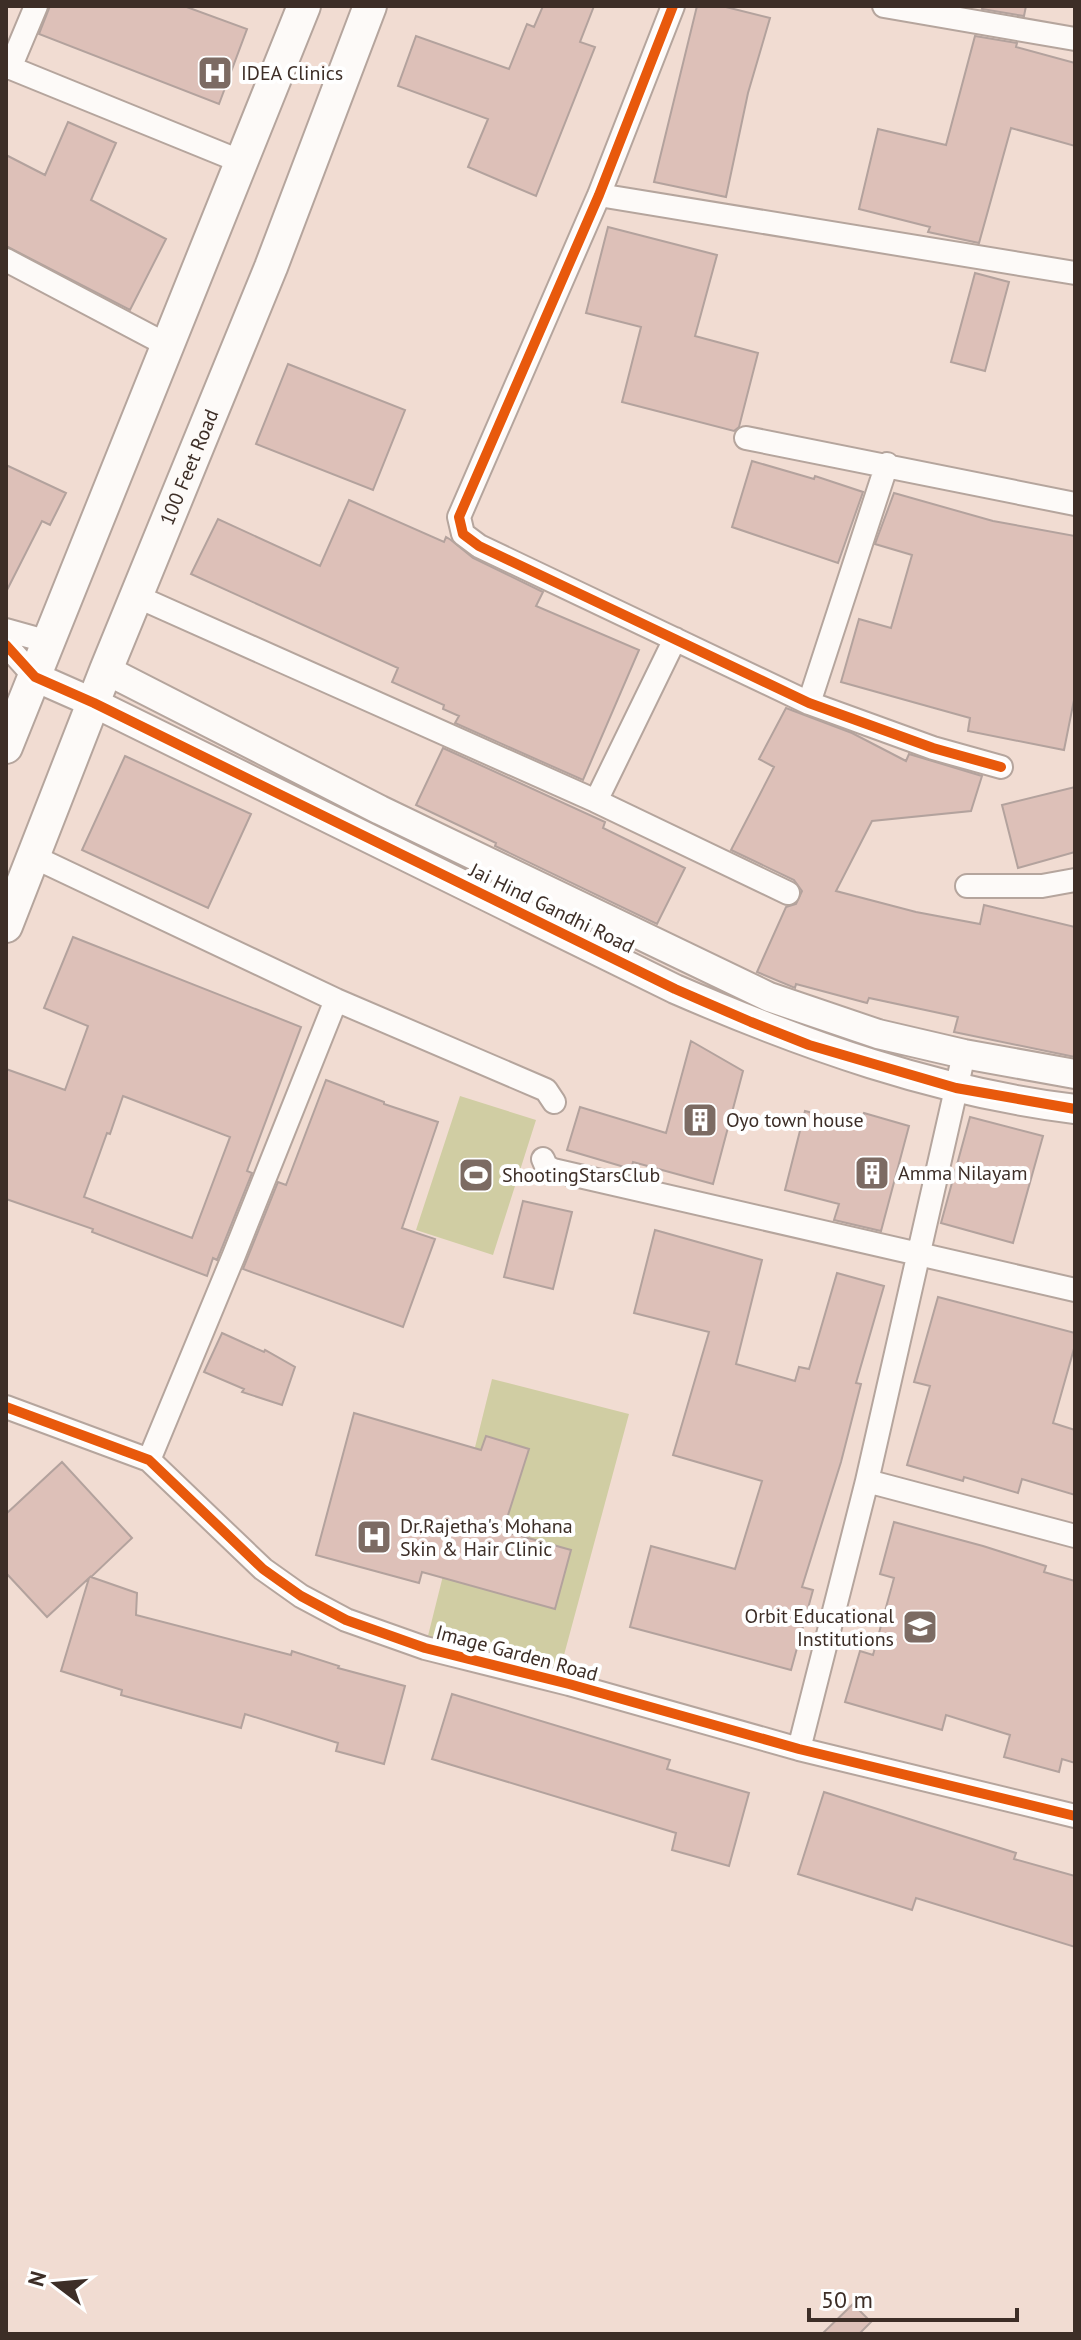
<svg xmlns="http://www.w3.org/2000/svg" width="1081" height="2340" font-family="'PT Sans',sans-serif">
<rect width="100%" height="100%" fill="#f1dcd2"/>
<path fill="#d0cda3" d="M460,1096L536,1120L493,1255L416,1230Z
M492,1379L629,1414L557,1681L425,1648Z"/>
<path fill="#ddc0b8" stroke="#b3a29d" stroke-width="2" fill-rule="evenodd" d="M50,6H184L247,29L219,104L39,34Z
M543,6H594L580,42L595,47L536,196L468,167L488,119L398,86L416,36L509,69L527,24L534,27Z
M697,6H722L770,18L748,93L726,197L654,182Z
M983,6H1026L1024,16L982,9Z
M975,36L1017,43L1016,47L1075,63V146L1011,128L979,243L928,232L930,227L859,209L878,129L946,145Z
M68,122L116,143L91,200L166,239L130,310L6,246V155L45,175Z
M608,227L717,255L695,336L758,353L739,427L734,431L622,402L641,327L586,313Z
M975,273L1009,282L985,371L951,362Z
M288,364L405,410L373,490L256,444Z
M752,461L814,479L815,476L863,492L838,563L732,527Z
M6,465L66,493L50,525L42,521L6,592Z
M894,493L993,521L1075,536V695L1064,750L968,731L970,718L841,682L859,619L891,628L912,555L875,544Z
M349,500L444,542L446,537L451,540L473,558L543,592L536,606L639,650L583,780L455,723L459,716L443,709L444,705L392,682L398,668L191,574L218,519L320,566Z
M786,708L852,733L906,761L909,754L982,776L971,811L872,821L836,891L916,912L980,924L984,905L1075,927V1057L954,1032L958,1017L869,998L867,1003L796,984L795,988L757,972L786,907L796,904L802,891L794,880L731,850L774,767L759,759Z
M443,748L605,822L603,828L685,868L657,924L495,846L496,843L416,805Z
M125,756L251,814L208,908L82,850Z
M1075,787V852L1018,868L1002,805Z
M73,937L301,1027L247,1171L252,1173L217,1260L213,1258L207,1276L92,1232L93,1229L6,1199V1069L65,1090L88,1026L44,1008ZM123,1096L230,1137L192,1238L84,1197L107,1133L110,1134Z
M691,1041L743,1071L713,1184L633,1162L631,1169L567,1150L580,1107L666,1133Z
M326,1080L384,1102V1104L438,1122L402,1228L435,1239L403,1327L243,1269L278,1182L286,1185Z
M805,1111L861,1125L864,1113L909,1126L881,1231L834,1220L839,1204L785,1190Z
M970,1117L1043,1136L1013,1243L941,1223Z
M523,1201L572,1212L553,1289L504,1277Z
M655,1230L762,1260L736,1364L795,1381L799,1367L809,1369L837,1273L884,1286L856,1383L861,1384L841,1462L802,1587L813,1590L791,1670L630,1627L651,1546L735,1569L762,1481L673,1455L709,1332L634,1313Z
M938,1297L1075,1333V1345L1053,1423L1075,1430V1495L1022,1479L1018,1493L964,1477L963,1481L907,1465L930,1386L914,1382Z
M222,1333L264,1352L265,1350L295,1367L282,1405L242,1392L244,1389L204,1372Z
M354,1413L481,1450L486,1436L529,1449L503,1531L571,1550L555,1609L422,1572L419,1583L316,1555Z
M62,1462L132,1538L91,1577L137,1593L136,1615L291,1655L292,1651L339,1666L338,1668L405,1686L384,1764L336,1751L338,1743L245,1714L241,1728L121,1695L122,1690L61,1671L89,1578L47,1617L6,1573V1514Z
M894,1522L983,1546L1046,1566L1044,1572L1075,1581V1763L1062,1759L1059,1772L1004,1757L1010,1735L946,1715L942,1730L845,1702L860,1651L873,1655L894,1578L880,1574Z
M452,1694L670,1760L667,1769L749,1793L729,1866L672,1850L676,1833L432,1759Z
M824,1792L1016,1853L1014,1859L1075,1876V1947L916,1898L912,1910L798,1874Z
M853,2304L871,2322L859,2334H822Z"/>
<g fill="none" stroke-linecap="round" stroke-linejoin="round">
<defs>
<path id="minor" d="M673,6L599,195L459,517L463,534L479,546L809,703L933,748L1001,767
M884,6L1075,39
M6,66L242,162
M10,68L36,6
M599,195L1075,273
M6,260L167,345
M746,438L1075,504
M136,596L596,801L788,893
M6,630L49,642
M6,645L35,677
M809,703L887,464
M596,801L675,639
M34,857L336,1000L546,1090L554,1102
M967,886H1042L1075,880
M543,1159L546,1166L553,1170L1075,1290
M6,1407L149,1460L263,1569L301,1596L346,1620L425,1648L569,1684L799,1749L1075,1816
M149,1460L234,1255L336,1000
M867,1481L964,1054
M799,1749L867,1481L1075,1536"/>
<path id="tertiary" d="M106,670L380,810L769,997L878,1034L964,1054L1075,1074
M35,677L94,703L675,989C804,1045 936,1092 1075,1109"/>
<g id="secondary">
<path d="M6,747L304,6"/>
<path id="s1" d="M6,926L106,670L271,267L370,6"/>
</g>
</defs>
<use href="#minor" stroke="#b5a59d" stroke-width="26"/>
<use href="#tertiary" stroke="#b5a59d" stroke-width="32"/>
<use href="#secondary" stroke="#b5a59d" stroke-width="36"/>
<use href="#minor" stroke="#fdfaf8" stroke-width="22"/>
<use href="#tertiary" stroke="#fdfaf8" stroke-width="28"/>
<use href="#secondary" stroke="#fdfaf8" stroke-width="32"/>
<defs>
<path id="cycleway" d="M673,6L599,195L459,517L463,534L479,546L809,703L933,748L1001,767
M6,645L35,677L94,703L675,989L751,1022L809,1045L956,1088L1075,1109
M6,1407L149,1460L263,1569L301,1596L346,1620L425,1648L569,1684L799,1749L1075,1816"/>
</defs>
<use href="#cycleway" stroke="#fff" stroke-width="15"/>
<use href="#cycleway" stroke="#e8590c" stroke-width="10"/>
</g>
<defs>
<symbol id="hospital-square" viewBox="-11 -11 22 22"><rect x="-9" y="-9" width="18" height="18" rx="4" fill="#7c6b63" stroke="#fff"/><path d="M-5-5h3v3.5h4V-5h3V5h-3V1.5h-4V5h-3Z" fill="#fff"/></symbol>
<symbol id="building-square" viewBox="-11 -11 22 22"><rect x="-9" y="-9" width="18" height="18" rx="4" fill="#7c6b63" stroke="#fff"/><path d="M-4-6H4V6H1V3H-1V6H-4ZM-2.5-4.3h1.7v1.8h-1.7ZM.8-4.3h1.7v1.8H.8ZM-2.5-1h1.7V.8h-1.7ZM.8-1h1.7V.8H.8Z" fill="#fff"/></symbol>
<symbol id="stadium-square" viewBox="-11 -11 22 22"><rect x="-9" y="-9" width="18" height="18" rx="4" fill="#7c6b63" stroke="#fff"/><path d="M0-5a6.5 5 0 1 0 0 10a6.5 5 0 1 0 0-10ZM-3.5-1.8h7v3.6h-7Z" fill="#fff"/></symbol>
<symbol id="university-square" viewBox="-11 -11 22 22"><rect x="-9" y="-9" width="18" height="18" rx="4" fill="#7c6b63" stroke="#fff"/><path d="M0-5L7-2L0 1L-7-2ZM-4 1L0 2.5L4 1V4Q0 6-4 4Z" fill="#fff"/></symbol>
</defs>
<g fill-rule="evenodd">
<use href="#hospital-square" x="195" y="53" width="40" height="40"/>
<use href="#building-square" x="680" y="1100" width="40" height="40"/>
<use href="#building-square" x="852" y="1153" width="40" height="40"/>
<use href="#stadium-square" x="456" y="1155" width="40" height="40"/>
<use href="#hospital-square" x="354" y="1517" width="40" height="40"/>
<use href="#university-square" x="900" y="1607" width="40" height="40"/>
</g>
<g text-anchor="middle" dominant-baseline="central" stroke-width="8" stroke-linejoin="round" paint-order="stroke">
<g font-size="20" fill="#3d2e27" stroke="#fff" text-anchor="start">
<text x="241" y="73">IDEA Clinics</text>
<text x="726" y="1120">Oyo town house</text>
<text x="898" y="1173">Amma Nilayam</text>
<text x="502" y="1175">ShootingStarsClub</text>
<text x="400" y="1526">Dr.Rajetha's Mohana<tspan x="400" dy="23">Skin &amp; Hair Clinic</tspan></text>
<text x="894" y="1616" text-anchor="end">Orbit Educational<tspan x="894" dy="23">Institutions</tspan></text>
</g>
<g font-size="20" fill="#3d2e27" stroke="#fff">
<text stroke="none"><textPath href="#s1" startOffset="494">100 Feet Road</textPath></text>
<text transform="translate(552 908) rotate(26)">Jai Hind Gandhi Road</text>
<text transform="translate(517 1653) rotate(15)">Image Garden Road</text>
</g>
</g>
<rect width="1081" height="2340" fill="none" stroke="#3d2e27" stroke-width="16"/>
<g transform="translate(56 2284) rotate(286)" stroke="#ffffff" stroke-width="6" paint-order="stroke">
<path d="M0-6L14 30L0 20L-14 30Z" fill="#3d2e27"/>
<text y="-12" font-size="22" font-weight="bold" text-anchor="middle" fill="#3d2e27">N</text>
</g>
<path d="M809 2308v12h208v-12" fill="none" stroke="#3d2e27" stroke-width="4"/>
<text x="821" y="2308" font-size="24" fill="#3d2e27" stroke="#ffffff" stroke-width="6" paint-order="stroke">50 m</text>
</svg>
